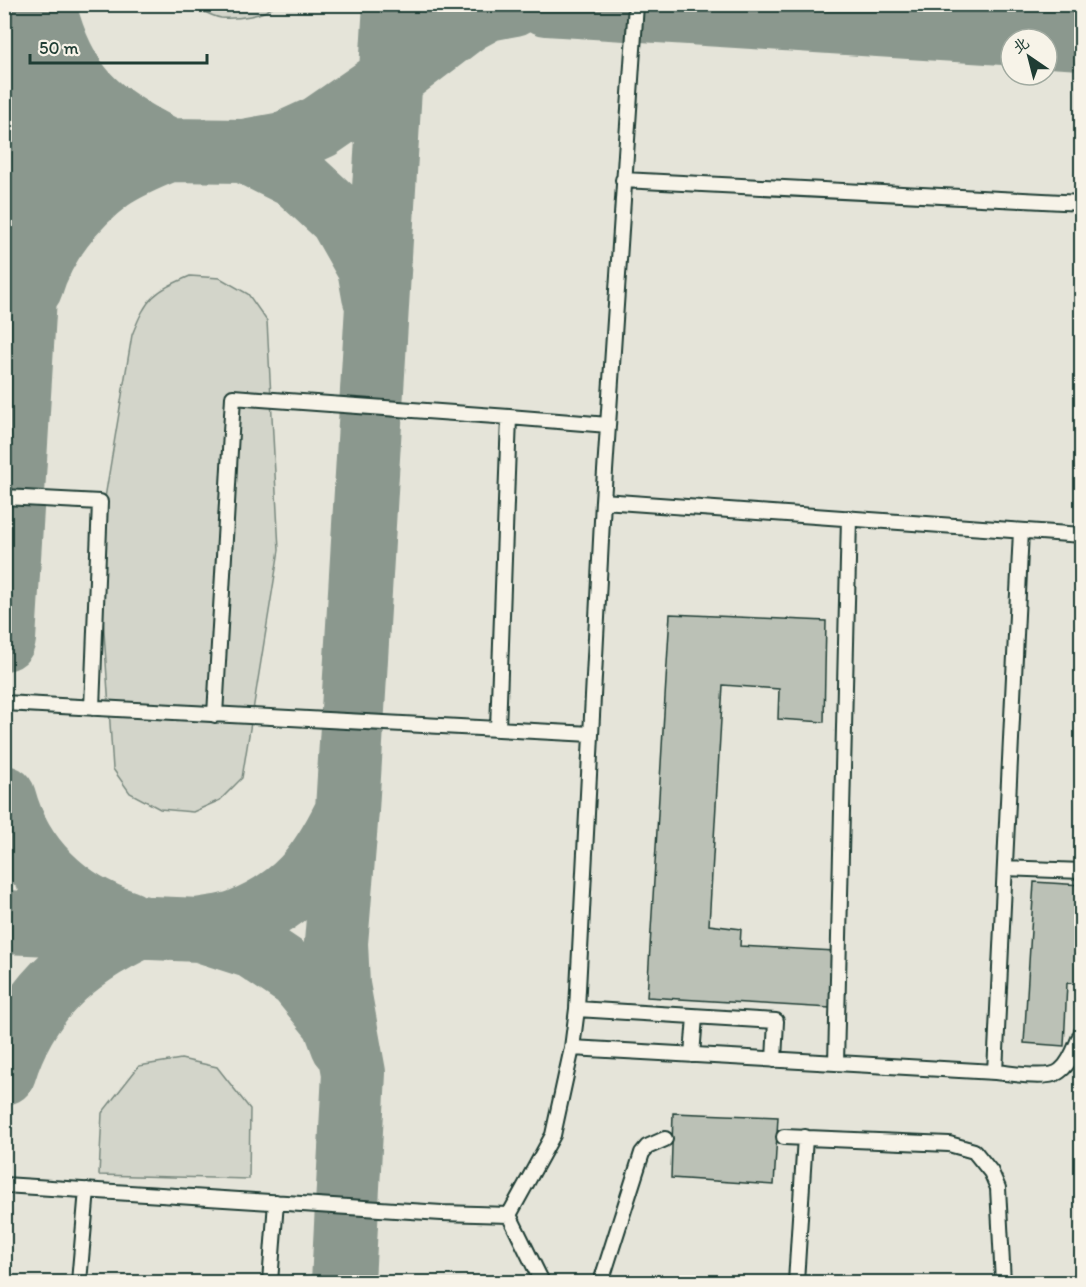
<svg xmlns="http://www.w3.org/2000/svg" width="1086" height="1287" font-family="Itim,'LXGW WenKai TC',sans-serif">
<rect width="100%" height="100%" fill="#f7f3e8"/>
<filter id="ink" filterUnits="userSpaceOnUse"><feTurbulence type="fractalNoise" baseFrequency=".0167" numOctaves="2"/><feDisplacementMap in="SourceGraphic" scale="12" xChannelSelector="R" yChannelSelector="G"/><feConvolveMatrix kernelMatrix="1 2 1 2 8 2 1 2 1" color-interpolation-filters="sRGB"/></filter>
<g filter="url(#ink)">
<path fill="#e5e4d9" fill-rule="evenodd" d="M5,5H1081V1282H5ZM1011,39H1047V75H1011Z"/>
<path fill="#d3d5ca" stroke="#79897f" stroke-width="1.5" d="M191,5H275C265,16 237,19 221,18C212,17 200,9 191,5Z
M190,276L220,278L248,294L267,321L279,550L242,778L220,800L193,812L160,809L130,793L113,769L98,540L132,335C147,297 153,292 190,276Z
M181,1059L217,1067L250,1109L249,1179L99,1175L102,1113L139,1066Z"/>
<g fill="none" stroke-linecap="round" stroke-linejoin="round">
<path stroke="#8b988e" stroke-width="64" d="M547,4L1082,38
M45,10C65,86 98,115 167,149
M4,140L169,150L244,151L283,144L320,127L391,78L466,21L488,9L514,4
M244,151L298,178L340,217L369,268L374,296
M31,287C43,245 75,205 110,179C128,167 149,158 169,150
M4,639L43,4
M4,797C20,858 67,903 126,922
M4,922L200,930L253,947L299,978L334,1021L343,1045
M200,930C213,927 228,926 240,921C296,898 319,867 345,815
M4,1073C26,1000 74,958 141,927
M343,1282L354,1073L338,985L336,943L347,810L395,4"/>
</g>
<path fill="#bbc1b6" stroke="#1f3d34" stroke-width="1.5" d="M670,614L826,621L824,722L778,719L779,689L723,685L709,925L741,929L740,946L835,951L830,1008L647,997Z
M1034,882L1082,885V984L1067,983L1064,1046L1024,1043Z
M673,1113L778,1117L774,1185L671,1178Z"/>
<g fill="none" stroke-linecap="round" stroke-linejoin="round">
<defs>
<path id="lane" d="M623,180L1082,203
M509,417L608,425
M4,497L100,502L92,708
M603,501L1082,535
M4,703L591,734
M215,715L233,397L509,417L498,729
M1005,868L1082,871
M577,1009L776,1021L774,1060
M572,1048L995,1072L1021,531
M692,1055L695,1017
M836,1063L849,518
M995,1072C1011,1073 1050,1081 1061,1070C1072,1061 1076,1044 1082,1032
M784,1137L949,1144L974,1151L991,1172L998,1188L1003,1282
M4,1185L442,1213L509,1215
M79,1282L87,1190
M270,1282L276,1202
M542,1282L509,1215L553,1135L572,1048L577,1009L603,501L636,4
M601,1282L642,1153L647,1147L665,1139
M796,1282L805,1137"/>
</defs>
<use href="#lane" stroke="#1f3d34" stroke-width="18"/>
<use href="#lane" stroke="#f7f3e8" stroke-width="14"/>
</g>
</g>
<rect width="1086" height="1287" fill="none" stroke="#f7f3e8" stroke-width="24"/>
<rect x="12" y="12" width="1062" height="1263" fill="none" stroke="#1f3d34" stroke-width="2" filter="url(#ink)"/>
<g transform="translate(1029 57) rotate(325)"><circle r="28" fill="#f7f3e8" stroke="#a1aaa0" stroke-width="1.5"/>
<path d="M0-4.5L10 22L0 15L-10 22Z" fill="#1f3d34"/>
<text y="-9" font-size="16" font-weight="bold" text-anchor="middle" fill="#1f3d34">北</text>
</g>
<path d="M30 54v9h177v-9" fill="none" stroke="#1f3d34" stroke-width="3"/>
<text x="39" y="54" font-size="18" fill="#1f3d34" stroke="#f7f3e8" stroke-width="4.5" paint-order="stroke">50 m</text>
</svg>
